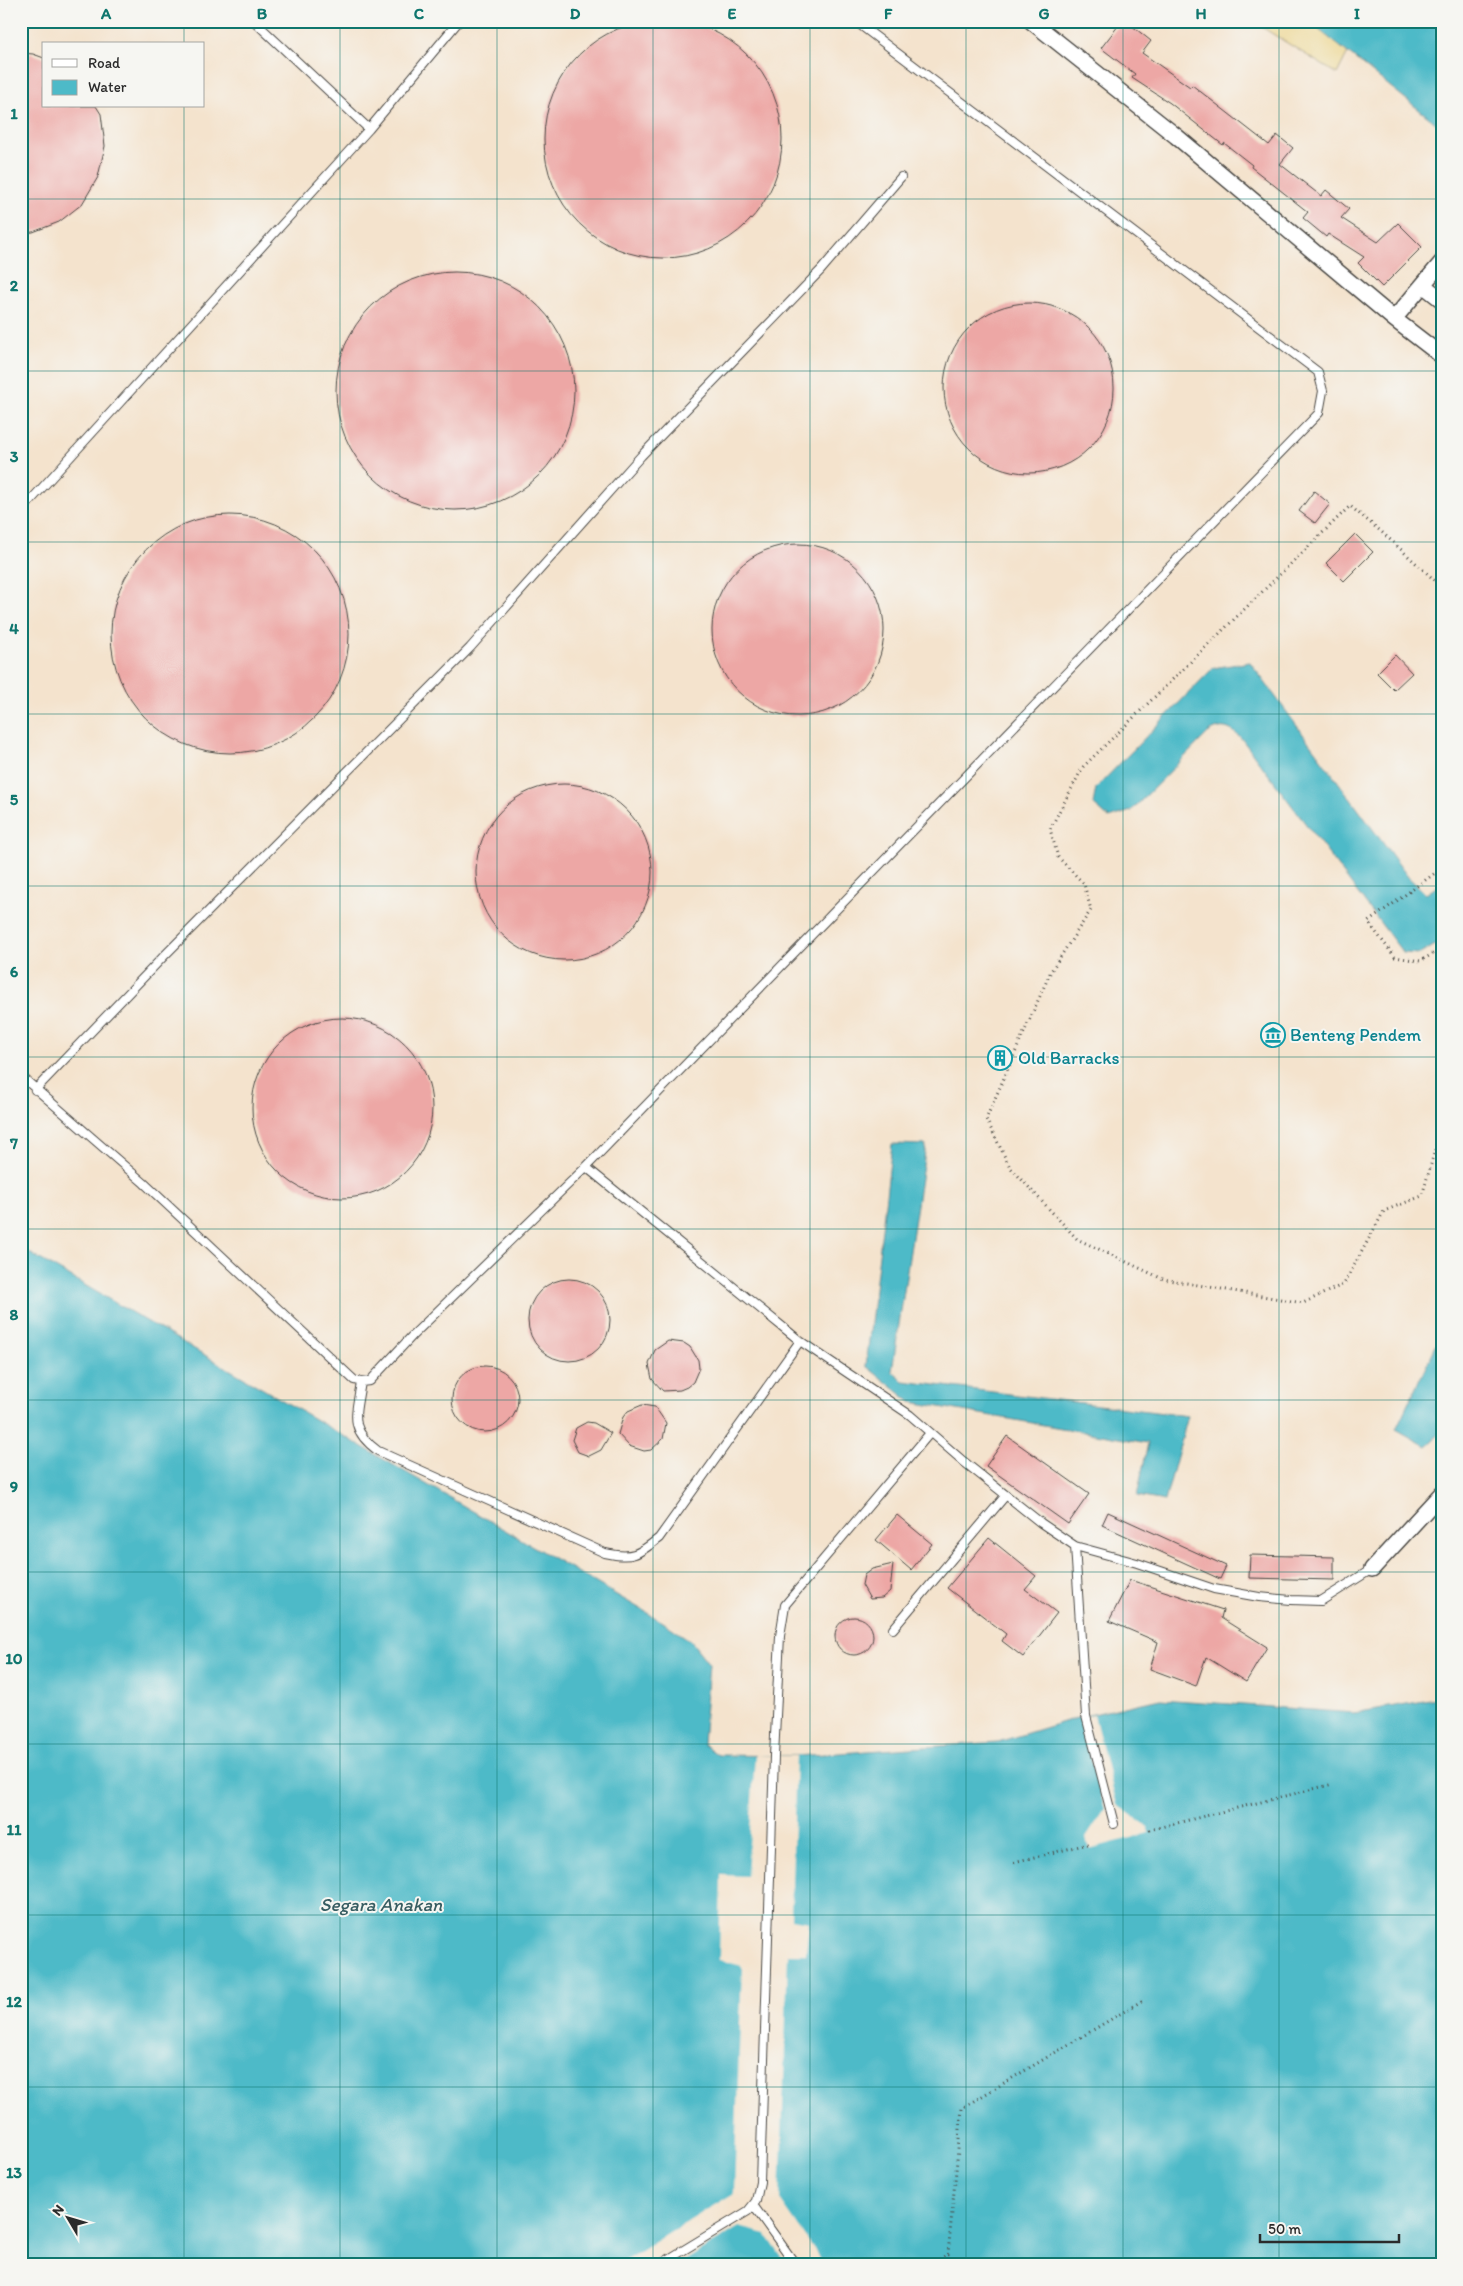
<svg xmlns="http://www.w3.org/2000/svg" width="1463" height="2286" font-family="Itim,sans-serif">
<rect width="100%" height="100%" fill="#f6f6f2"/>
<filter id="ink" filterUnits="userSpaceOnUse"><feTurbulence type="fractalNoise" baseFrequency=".02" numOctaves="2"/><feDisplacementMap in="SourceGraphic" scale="10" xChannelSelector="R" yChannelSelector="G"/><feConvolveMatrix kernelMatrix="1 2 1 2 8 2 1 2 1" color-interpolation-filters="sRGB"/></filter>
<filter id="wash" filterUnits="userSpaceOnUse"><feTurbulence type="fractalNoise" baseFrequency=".0096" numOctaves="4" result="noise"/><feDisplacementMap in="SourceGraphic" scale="20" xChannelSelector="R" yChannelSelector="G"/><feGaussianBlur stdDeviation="1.12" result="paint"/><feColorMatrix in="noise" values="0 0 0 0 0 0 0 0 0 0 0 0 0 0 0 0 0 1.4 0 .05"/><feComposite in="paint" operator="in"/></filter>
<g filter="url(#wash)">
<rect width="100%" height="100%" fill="#f4e3cd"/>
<path fill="#eeda9e" stroke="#8c8264" d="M1252,21H1308L1348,52L1337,74Z"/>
<path fill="#4dbac8" stroke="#3c727a" d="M1308,21H1442V128Z
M1250,662L1408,877L1426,894L1442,883V941L1420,954L1403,953L1241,738C1230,727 1221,724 1208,733L1131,811L1109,818L1093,804L1096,788L1213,668Z
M892,1144L926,1145L892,1371L903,1381L1188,1416L1165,1501L1137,1496L1148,1443L911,1402L866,1366Z
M21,1248L663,1622L691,1641L709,1664L703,1744L718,1755L796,1756L998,1742L1080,1717L1160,1699L1354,1713L1442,1698V2265H21Z
M1442,1333V1432L1426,1446L1396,1429Z"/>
<path fill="#f4e3cd" d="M1094,1715L1117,1805L1149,1827V1833L1089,1849L1086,1838L1105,1809L1080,1717Z
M755,1755L796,1756L791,1919L809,1922L806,1954H788L780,2200L825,2265H787L766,2234L739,2227L678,2265H618L734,2193L742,1966L719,1960L721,1875L747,1876Z"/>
<g id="blocks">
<path fill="#eda7a5" d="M544 139a119 119 0 1 1 238 0a119 119 0 1 1-238 0Z
M1122,21H1126L1151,41L1142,53L1190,87L1192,85L1269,145L1277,135L1293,148L1280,164L1321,196L1326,190L1349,209L1341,218L1378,242L1398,223L1422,247L1382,287L1358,263L1364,257L1328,234L1326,237L1303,218L1308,212L1251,167L1252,165L1224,143L1223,145L1170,103L1132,78L1135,74L1101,48Z
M21,53L33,54L44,58V106H96L101,114L105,146L98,177L82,204L59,222L33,232L21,233Z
M336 391a119 119 0 1 1 238 0a119 119 0 1 1-238 0Z
M944 388a85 85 0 1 1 170 0a85 85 0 1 1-170 0Z
M1314,491L1330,504L1315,523L1299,511Z
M111 634a119 119 0 1 1 238 0a119 119 0 1 1-238 0Z
M1355,534L1373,552L1344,581L1326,563Z
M712 630a86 86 0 1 1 172 0a86 86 0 1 1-172 0Z
M1395,655L1412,673L1394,690L1377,673Z
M476 872a88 88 0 1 1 176 0a88 88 0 1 1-176 0Z
M252 1108a90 90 0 1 1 180 0a90 90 0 1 1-180 0Z
M528 1320a41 41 0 1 1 82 0a41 41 0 1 1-82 0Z
M668,1341L684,1343L690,1347L698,1360L699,1368L693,1382L687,1387L680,1390L663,1391L652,1379L649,1364L655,1350Z
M452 1399a33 33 0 1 1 66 0a33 33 0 1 1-66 0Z
M642,1405L655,1407L666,1423L663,1439L651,1450L644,1451L629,1446L618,1434L623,1417L628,1411Z
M587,1422L594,1423L611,1433L601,1450L589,1456L578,1452L572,1440L576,1428Z
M1007,1436L1089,1494L1068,1524L986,1466Z
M1108,1512L1226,1566L1220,1579L1102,1525Z
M897,1515L932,1544L911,1570L876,1540Z
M989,1538L1036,1576L1025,1589L1057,1613L1023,1657L1002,1641L1006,1634L947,1588Z
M1250,1555L1334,1557V1580L1249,1578Z
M893,1564L890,1591L882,1598L870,1599L862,1585L864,1575L872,1569Z
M1130,1580L1223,1610L1221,1618L1267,1647L1246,1682L1206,1657L1196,1686L1150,1669L1158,1642L1109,1621Z
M835 1636a19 19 0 1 1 38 0a19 19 0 1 1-38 0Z"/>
</g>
</g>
<g filter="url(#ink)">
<use href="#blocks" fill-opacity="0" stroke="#494743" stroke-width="1"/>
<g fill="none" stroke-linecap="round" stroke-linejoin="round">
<defs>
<path id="lane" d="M254,21L369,129
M21,511L369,129L459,21
M21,1076L144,1183L354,1380L361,1382L370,1381L412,1336L586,1167L1319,413L1323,391L1318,372L855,21
M35,1090L165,955L470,648L641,456L821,270L901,177
M586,1167L800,1341L910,1415L963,1461L1041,1523L1075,1546L1137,1563L1214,1589L1259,1597L1291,1600L1321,1601L1372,1569
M361,1382C356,1415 348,1429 378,1451L605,1553C632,1559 638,1555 659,1538L800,1341
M1075,1546L1086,1716L1114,1824
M893,1629L1006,1495
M753,2205L796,2265
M659,2265L748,2211L756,2201L760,2182L774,1756L780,1636L785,1605L930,1433"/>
<path id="street" d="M1031,21L1176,136L1394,319L1442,356
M1423,285L1442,300
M1394,319L1442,262
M1372,1569L1442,1493"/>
</defs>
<use href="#lane" stroke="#494743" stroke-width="10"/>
<use href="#street" stroke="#494743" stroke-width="18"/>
<path stroke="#494743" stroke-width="3" stroke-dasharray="1 4" stroke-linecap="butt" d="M1442,587L1384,534L1350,506L1083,767L1050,829L1058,857L1084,884L1091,910L1051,971L986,1119L1010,1167L1077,1239L1163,1279L1303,1303L1344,1284L1384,1211L1422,1196L1442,1125
M1442,868L1368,922L1395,957L1420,961L1442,949
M1149,1830L1333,1784
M1014,1862L1088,1844
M931,2265L948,2254L962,2108L1145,1999"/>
<use href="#lane" stroke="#fff" stroke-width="8"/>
<use href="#street" stroke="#fff" stroke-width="15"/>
</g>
</g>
<path fill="none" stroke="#0f766e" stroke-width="1" stroke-opacity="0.55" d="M184,21V44M340,21V2265M497,21V2265M653,21V2265M810,21V2265M966,21V2265M1123,21V2265M1279,21V2265M184,106V2265M21,199H1442M21,371H1442M21,542H1442M21,714H1442M21,886H1442M21,1057H1442M21,1229H1442M21,1400H1442M21,1572H1442M21,1744H1442M21,1915H1442M21,2087H1442"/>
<defs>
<symbol id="museum-ring" viewBox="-11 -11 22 22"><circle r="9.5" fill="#f6f6f2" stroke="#0f9aa8" stroke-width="1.5"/><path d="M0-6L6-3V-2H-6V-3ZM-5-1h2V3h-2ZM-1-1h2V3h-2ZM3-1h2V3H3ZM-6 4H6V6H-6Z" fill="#0f9aa8"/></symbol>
<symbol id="building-ring" viewBox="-11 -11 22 22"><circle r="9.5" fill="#f6f6f2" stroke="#0f9aa8" stroke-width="1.5"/><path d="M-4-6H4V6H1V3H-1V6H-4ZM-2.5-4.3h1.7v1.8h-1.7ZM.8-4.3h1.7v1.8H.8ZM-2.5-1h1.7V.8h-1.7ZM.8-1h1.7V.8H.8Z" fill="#0f9aa8"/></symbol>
</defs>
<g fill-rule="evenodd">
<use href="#museum-ring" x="1259" y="1021" width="28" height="28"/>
<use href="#building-ring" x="986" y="1044" width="28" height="28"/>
</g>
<g text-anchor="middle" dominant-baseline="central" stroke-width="4" stroke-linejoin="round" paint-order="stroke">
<g font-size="18" fill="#0d838f" stroke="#f6f6f2" text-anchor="start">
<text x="1290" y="1035">Benteng Pendem</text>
<text x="1018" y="1058">Old Barracks</text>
</g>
<g font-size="19" font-style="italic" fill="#375d62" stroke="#f6f6f2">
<text x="381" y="1904">Segara Anakan</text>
</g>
</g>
<rect width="1463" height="2286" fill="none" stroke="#f6f6f2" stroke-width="55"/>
<rect x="42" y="42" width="162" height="65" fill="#f6f6f2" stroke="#a5a5a2"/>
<rect x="52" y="59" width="25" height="8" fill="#ffffff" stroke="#a5a5a2"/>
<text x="88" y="68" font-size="15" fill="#2b2b2b">Road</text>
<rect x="52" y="80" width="25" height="15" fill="#4dbac8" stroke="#a5a5a2"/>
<text x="88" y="92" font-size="15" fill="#2b2b2b">Water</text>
<g transform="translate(68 2218) rotate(308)" stroke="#f6f6f2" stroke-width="4" paint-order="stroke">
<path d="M0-4L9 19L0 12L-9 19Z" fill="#2b2b2b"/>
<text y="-8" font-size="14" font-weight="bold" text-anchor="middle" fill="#2b2b2b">N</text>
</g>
<path d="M1260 2234v8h139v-8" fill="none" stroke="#2b2b2b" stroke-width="2.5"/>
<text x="1268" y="2234" font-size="15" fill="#2b2b2b" stroke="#f6f6f2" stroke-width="4" paint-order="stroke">50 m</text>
<rect x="28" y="28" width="1408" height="2230" fill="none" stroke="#0f766e" stroke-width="2"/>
<g font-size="16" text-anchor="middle" font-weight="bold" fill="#0f766e">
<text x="106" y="19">A</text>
<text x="262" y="19">B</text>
<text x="419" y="19">C</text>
<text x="575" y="19">D</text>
<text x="732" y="19">E</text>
<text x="888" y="19">F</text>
<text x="1044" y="19">G</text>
<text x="1201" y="19">H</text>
<text x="1357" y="19">I</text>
<text x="14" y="119">1</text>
<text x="14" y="291">2</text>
<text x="14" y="462">3</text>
<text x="14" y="634">4</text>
<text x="14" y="805">5</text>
<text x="14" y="977">6</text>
<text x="14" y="1149">7</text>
<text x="14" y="1320">8</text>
<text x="14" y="1492">9</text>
<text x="14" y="1664">10</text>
<text x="14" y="1835">11</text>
<text x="14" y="2007">12</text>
<text x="14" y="2178">13</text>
</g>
</svg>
